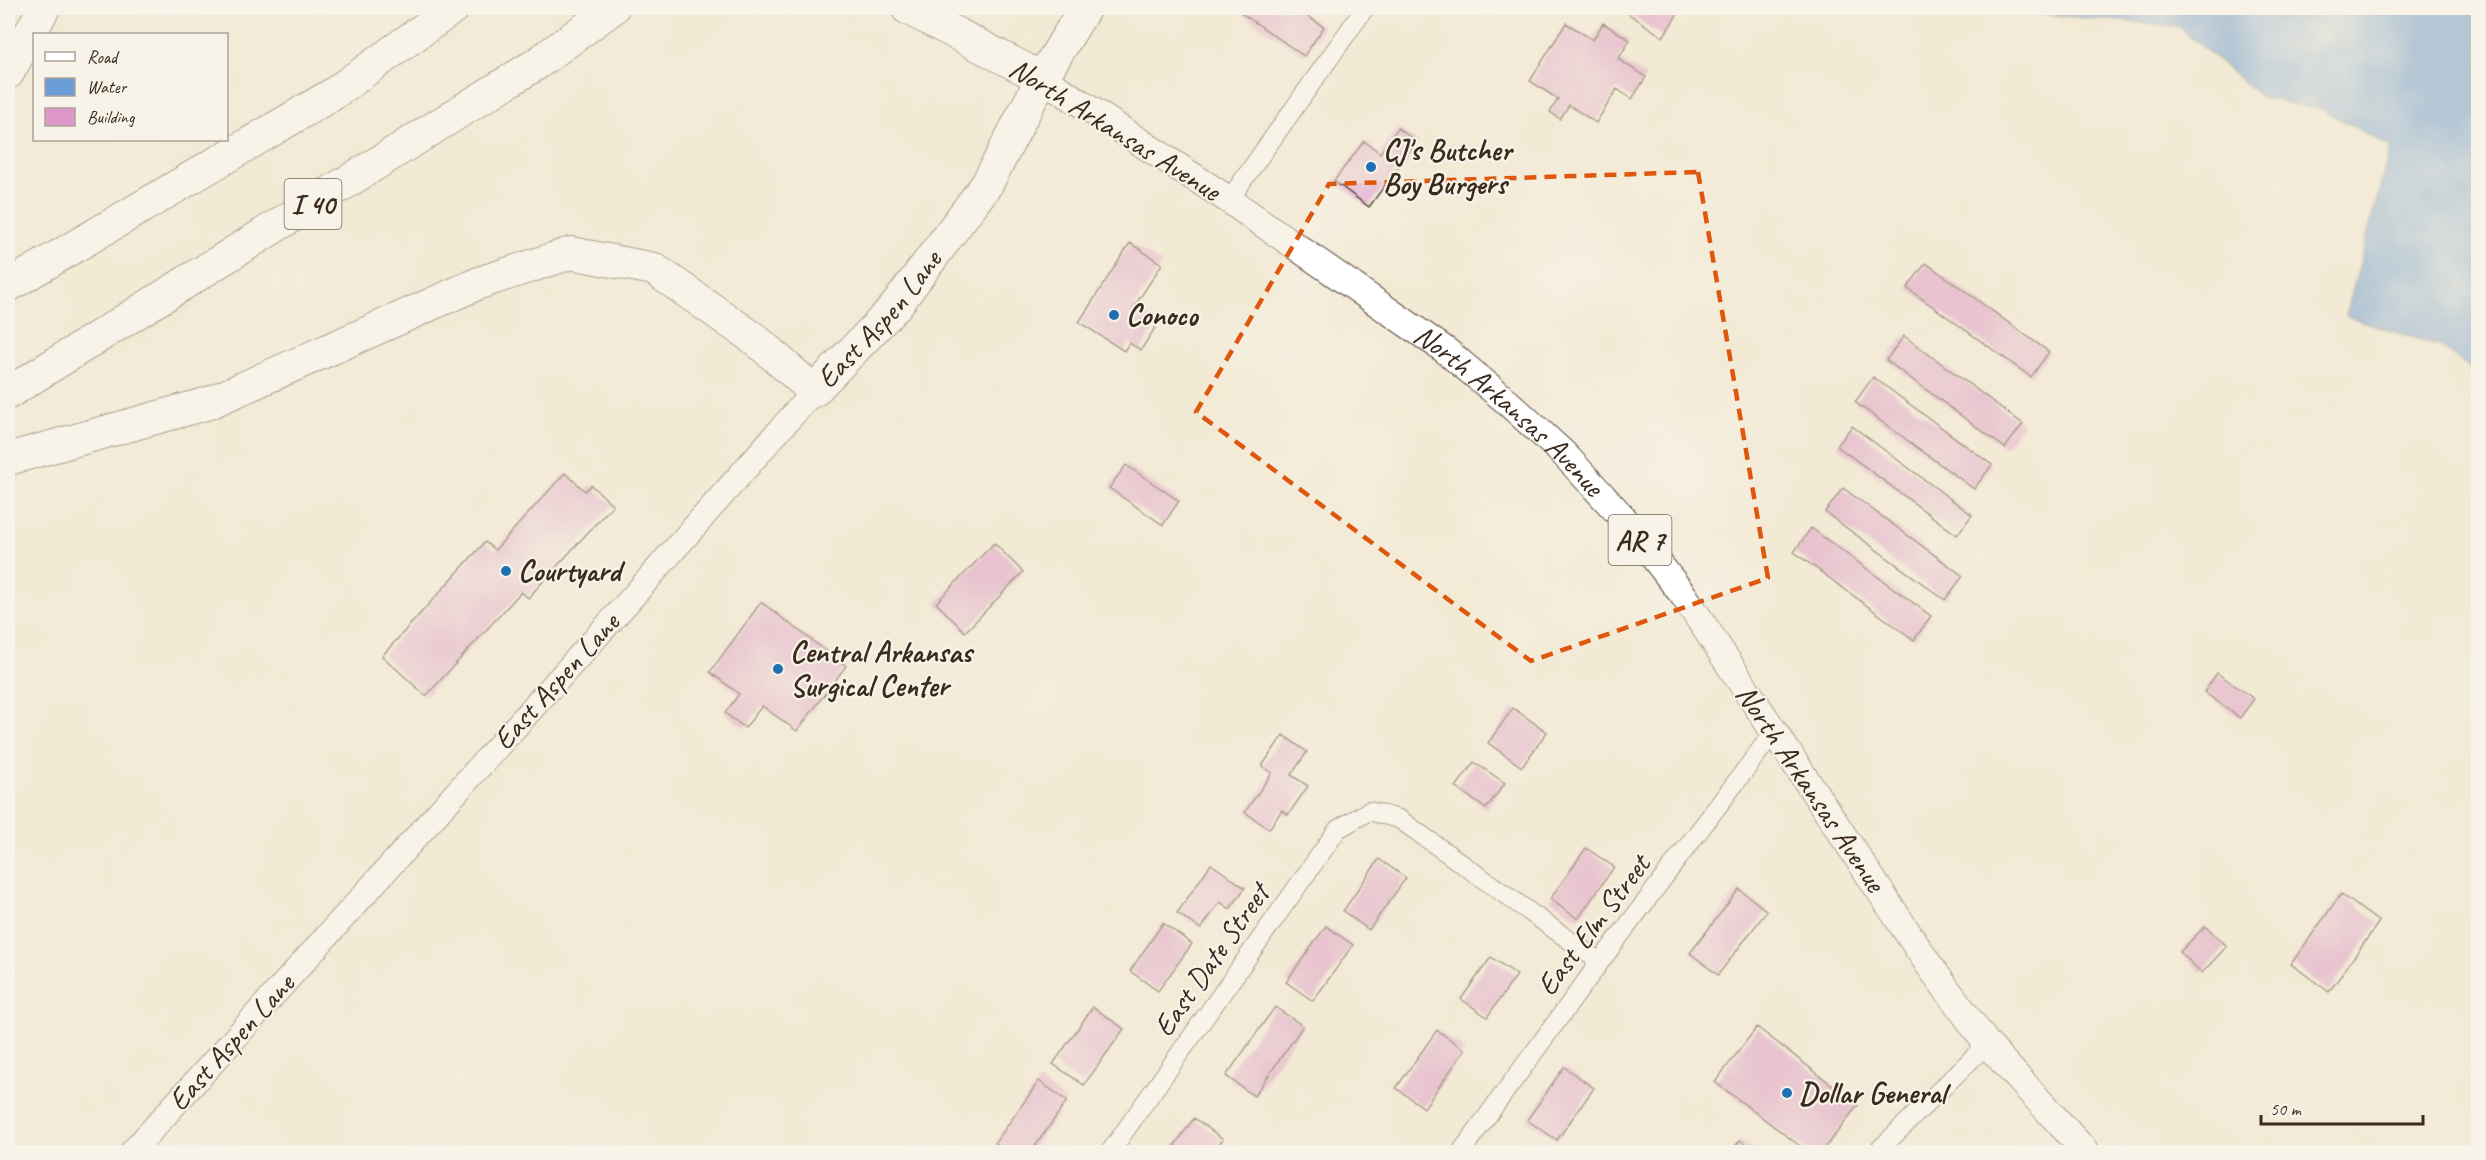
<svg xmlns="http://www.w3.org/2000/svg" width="2486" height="1160" font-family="Caveat,sans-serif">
<rect width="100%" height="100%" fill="#f7f3e8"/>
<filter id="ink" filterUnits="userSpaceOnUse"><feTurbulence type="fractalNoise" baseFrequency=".0167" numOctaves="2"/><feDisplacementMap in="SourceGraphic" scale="12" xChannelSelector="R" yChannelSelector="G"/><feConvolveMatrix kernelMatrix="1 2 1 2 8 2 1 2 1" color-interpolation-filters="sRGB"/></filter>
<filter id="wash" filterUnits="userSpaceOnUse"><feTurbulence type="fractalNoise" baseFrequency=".008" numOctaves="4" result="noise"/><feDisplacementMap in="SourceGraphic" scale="24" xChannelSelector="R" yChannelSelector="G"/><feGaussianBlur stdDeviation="1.35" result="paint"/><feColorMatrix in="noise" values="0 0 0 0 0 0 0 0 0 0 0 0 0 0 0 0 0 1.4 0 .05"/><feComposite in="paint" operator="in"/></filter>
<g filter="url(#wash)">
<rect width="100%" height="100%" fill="#f3ead5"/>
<path fill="#6b9ed6" stroke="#53647a" stroke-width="1.5" d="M1972,8H2478V373L2440,346L2346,316L2391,147L2324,110L2263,98L2178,26Z"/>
<g id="blocks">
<path fill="#dd97c9" d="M1234,8H1295L1324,27L1304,56Z
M1620,8H1672L1679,12L1663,37Z
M1566,23L1593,40L1603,23L1630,40L1618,59L1646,77L1632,99L1617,89L1596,123L1569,105L1560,119L1550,112L1558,99L1530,81Z
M1398,128L1417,142L1369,207L1334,181L1364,141L1380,153Z
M1130,243L1162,264L1134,307L1158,323L1141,350L1129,343L1124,351L1079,322Z
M1926,263L2049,352L2031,377L1907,288Z
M1904,336L2023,424L2005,448L1886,360Z
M1873,377L1992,465L1974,489L1855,402Z
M1852,426L1972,515L1957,535L1837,446Z
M1126,465L1179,501L1163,525L1109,488Z
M565,473L585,491L591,485L613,505L528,598L521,592L426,696L382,656L485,542L495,550Z
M1843,488L1963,576L1945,600L1825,512Z
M1811,528L1931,616L1914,640L1794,552Z
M994,543L1023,572L965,632L936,603Z
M761,602L846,666L797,731L762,706L745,728L725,713L739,694L710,672Z
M2217,673L2254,699L2240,718L2204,692Z
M1513,708L1547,732L1522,767L1488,743Z
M1283,735L1307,752L1291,775L1308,786L1288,815L1282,810L1269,829L1245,812L1272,773L1262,766Z
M1474,762L1505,783L1486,809L1456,787Z
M1586,848L1614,867L1578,919L1550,899Z
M1379,859L1406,878L1369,930L1343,911Z
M1211,864L1245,888L1230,909L1220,902L1201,929L1177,913Z
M1739,889L1767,911L1718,975L1690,953Z
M2341,894L2379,922L2329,992L2291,964Z
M1163,923L1192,944L1158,991L1130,971Z
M1326,926L1353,945L1313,1001L1286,982Z
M2205,926L2227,946L2202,973L2180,952Z
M1491,957L1517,975L1487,1017L1461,999Z
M1093,1007L1124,1029L1084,1085L1053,1064Z
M1275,1007L1303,1026L1254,1096L1226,1076Z
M1757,1027L1858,1105L1822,1152H1808L1715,1082Z
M1437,1030L1465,1050L1424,1108L1396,1088Z
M1564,1067L1594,1088L1557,1140L1527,1120Z
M1039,1081L1067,1101L1031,1152H1009L995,1143Z
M1194,1118L1223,1139L1213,1152H1170Z
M1740,1140L1757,1152H1731Z"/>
</g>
</g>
<g filter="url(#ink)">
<use href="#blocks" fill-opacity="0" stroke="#574739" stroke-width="1.5"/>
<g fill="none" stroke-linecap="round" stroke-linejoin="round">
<defs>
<path id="street" d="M1229,200L1365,8
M1110,1152L1338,829L1369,811L1399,819L1600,962
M1461,1152L1600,962L1773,733
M1877,1152L1987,1044"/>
<path id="secondary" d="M132,1152L628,602L814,391"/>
<g id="primary">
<path id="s1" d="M1042,78L1229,200L1445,350L1504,399L1564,454L1624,519L1684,596L1929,965L1987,1044L2086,1152"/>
</g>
<g id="highway">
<path d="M907,8L1042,78"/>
<path d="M8,73L44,8"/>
<path d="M8,286L333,94L453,8"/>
<path d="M8,393L538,63L613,8"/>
<path id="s2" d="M8,459L209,403L479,283L571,253L654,269L756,340L814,391L895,307L987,184L1042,78L1085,8"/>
</g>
</defs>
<use href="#street" stroke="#574739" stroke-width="20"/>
<use href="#secondary" stroke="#574739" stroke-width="26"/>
<use href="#primary" stroke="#574739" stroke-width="29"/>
<use href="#highway" stroke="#574739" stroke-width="34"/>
<use href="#street" stroke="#fff" stroke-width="18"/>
<use href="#secondary" stroke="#fff" stroke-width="24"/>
<use href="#primary" stroke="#fff" stroke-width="27"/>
<use href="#highway" stroke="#fff" stroke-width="32"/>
</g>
</g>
<path d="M0 0H2486V1160H0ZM1698,172L1768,578L1531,661L1196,412L1329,184Z" fill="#f3ead5" fill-opacity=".55" fill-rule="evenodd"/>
<path fill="none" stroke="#df570d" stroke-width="4.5" stroke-dasharray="12 8" stroke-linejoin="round" d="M1698,172L1768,578L1531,661L1196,412L1329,184Z"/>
<g fill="#1f6fb2" stroke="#f7f3e8" stroke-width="2">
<circle cx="1371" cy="167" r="6"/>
<circle cx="1114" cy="315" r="6"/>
<circle cx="506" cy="571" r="6"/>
<circle cx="778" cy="669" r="6"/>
<circle cx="1787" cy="1093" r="6"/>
</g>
<g text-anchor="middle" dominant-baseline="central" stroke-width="4.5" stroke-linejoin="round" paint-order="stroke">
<g fill="#f7f3e8" stroke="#73665b" stroke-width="1.5">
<rect x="284.5" y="179" width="57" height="50" rx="4.5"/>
<rect x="1608.5" y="515" width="63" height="50" rx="4.5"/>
</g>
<g font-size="28" font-weight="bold" fill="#3b2a1e">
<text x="313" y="204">I 40</text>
<text x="1640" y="540">AR 7</text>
</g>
<g font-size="30" fill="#3b2a1e" stroke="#f7f3e8">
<text transform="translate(1115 129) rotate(32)">North Arkansas Avenue</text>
<text stroke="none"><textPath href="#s2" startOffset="984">East Aspen Lane</textPath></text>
<text stroke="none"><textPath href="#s1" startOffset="574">North Arkansas Avenue</textPath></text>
<text transform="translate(556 681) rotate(-48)">East Aspen Lane</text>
<text transform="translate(1811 788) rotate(56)">North Arkansas Avenue</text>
<text transform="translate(1593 925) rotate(-53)">East Elm Street</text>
<text transform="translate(1211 960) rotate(-55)">East Date Street</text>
<text transform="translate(231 1042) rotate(-48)">East Aspen Lane</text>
</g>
<g font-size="30" font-weight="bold" fill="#3b2a1e" stroke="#f7f3e8" text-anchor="start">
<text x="1383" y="150">CJ's Butcher<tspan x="1383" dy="34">Boy Burgers</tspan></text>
<text x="1126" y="315">Conoco</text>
<text x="518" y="571">Courtyard</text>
<text x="790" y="652">Central Arkansas<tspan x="790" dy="34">Surgical Center</tspan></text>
<text x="1799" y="1093">Dollar General</text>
</g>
</g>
<rect width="2486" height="1160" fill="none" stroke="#f7f3e8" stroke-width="30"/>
<rect x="33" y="33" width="195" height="108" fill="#f7f3e8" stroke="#aca397" stroke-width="1.5"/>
<rect x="45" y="52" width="30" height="9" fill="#ffffff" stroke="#aca397" stroke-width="1.5"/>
<text x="87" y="63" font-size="18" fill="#3b2a1e">Road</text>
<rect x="45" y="78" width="30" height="18" fill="#6b9ed6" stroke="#aca397" stroke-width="1.5"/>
<text x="87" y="93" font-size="18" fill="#3b2a1e">Water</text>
<rect x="45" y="108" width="30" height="18" fill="#dd97c9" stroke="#aca397" stroke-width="1.5"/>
<text x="87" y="123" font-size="18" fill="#3b2a1e">Building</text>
<path d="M2261 1115v9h162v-9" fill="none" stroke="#3b2a1e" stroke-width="3"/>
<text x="2270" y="1115" font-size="18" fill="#3b2a1e" stroke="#f7f3e8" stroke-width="4.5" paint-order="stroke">50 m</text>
</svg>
